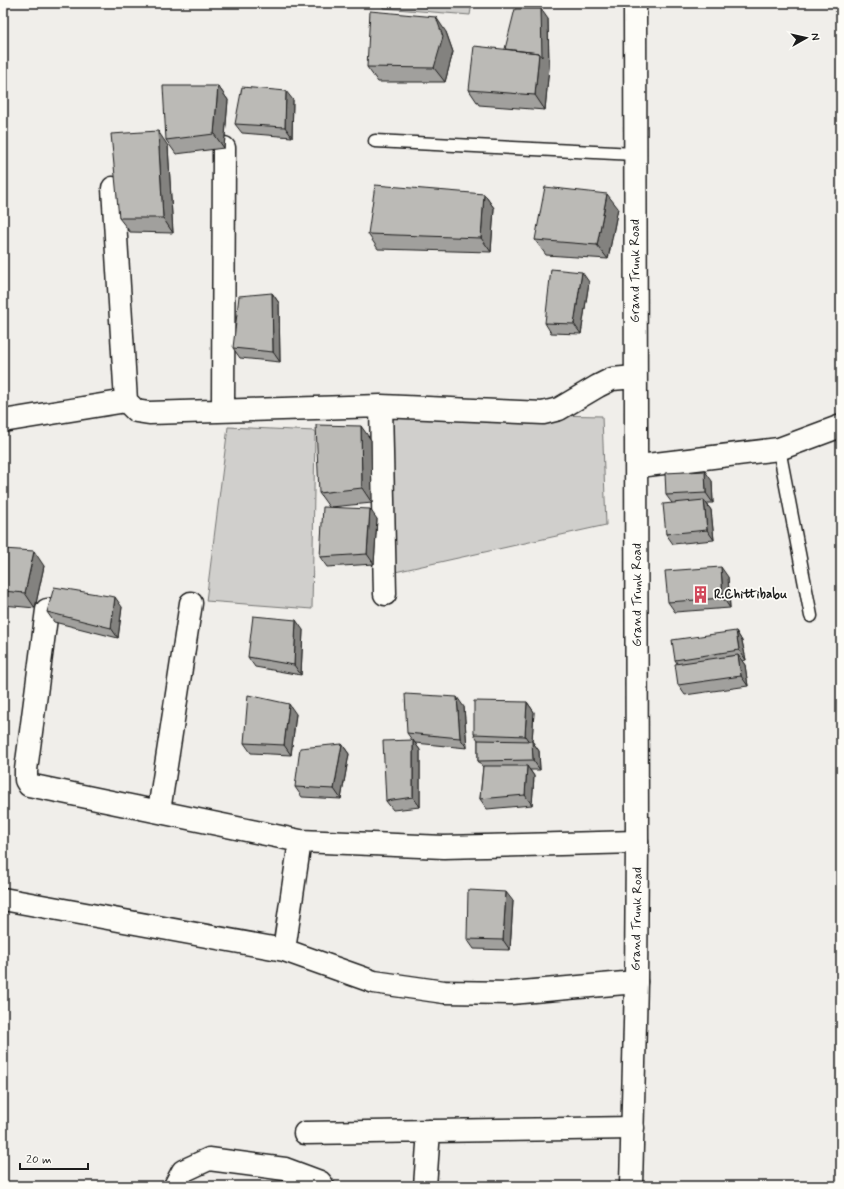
<svg xmlns="http://www.w3.org/2000/svg" width="844" height="1189" font-family="Mynerve,sans-serif">
<rect width="100%" height="100%" fill="#f0eeea"/>
<filter id="ink" filterUnits="userSpaceOnUse"><feTurbulence type="fractalNoise" baseFrequency=".025" numOctaves="2"/><feDisplacementMap in="SourceGraphic" scale="8" xChannelSelector="R" yChannelSelector="G"/><feConvolveMatrix kernelMatrix="1 2 1 2 8 2 1 2 1" color-interpolation-filters="sRGB"/></filter>
<g filter="url(#ink)">
<path fill="#d0cfcc" stroke="#767674" d="M383,3H472L470,15L383,8Z
M390,412L602,416L606,525L395,572Z
M228,427L315,431L312,609L206,601Z"/>
<g fill="none" stroke-linecap="round" stroke-linejoin="round">
<defs>
<path id="service" d="M375,141L635,154
M779,449L811,616"/>
<path id="minor" d="M113,188L126,401L136,411L149,413L381,406L543,413L559,409L598,386L612,379L635,377
M381,406L385,594
M223,411L224,148
M3,421L126,401
M647,465L779,449L841,426
M47,610L26,770V780L29,785L300,841L444,847L637,842
M159,811L191,603
M3,899L284,950L300,841
M284,950L374,982L444,992L511,993L636,982
M305,1133L633,1128
M175,1186L183,1171L209,1159L285,1169L320,1182L323,1186
M425,1186L429,1131"/>
<path id="primary" d="M631,1186L636,982L637,842L635,3"/>
</defs>
<use href="#service" stroke="#1c1c1c" stroke-width="15"/>
<use href="#minor" stroke="#1c1c1c" stroke-width="25"/>
<use href="#primary" stroke="#1c1c1c" stroke-width="25"/>
<use href="#service" stroke="#fdfcf7" stroke-width="12"/>
<use href="#minor" stroke="#fdfcf7" stroke-width="22"/>
<use href="#primary" stroke="#fdfcf7" stroke-width="22"/>
</g>
<path fill="#a1a09d" stroke="#1c1c1c" d="M548,19L549,67L545,110L479,105L469,90L505,49Z
M446,32L453,52L445,82H378L367,67Z
M218,86L228,100L224,148L176,154L166,140Z
M293,100L292,137L242,133L235,124Z
M168,146L173,233L130,232L119,218Z
M484,194L494,208L491,252L378,249L368,234Z
M618,208L608,259L546,255L535,240Z
M589,282L581,334L551,333L545,323Z
M272,293L279,303L280,362L240,358L233,348Z
M371,440L372,503L331,507L377,519L374,564L327,567L320,557L329,507L319,493Z
M712,481L713,503H706L711,510L714,540L673,544L666,534L672,503L666,495Z
M3,549L44,566L35,608L3,605Z
M728,577L730,608L675,612L668,602Z
M122,607L118,638L54,622L47,612Z
M303,630L301,675L255,667L248,657Z
M736,631L742,641L746,660L742,661L745,665L748,686L685,695L678,685L677,663L675,660Z
M527,702L534,712L532,741L539,751L540,770H530L534,776L532,805L487,809L480,799L483,767L478,761V740L474,734Z
M464,707L467,748L415,743L420,750V807L393,810L386,801L412,740L407,733Z
M296,714L291,755L251,753L244,743Z
M342,744L349,754L341,799L302,797L295,787Z
M513,901L510,950L474,949L467,939Z"/>
<path fill="#83827f" stroke="#1c1c1c" d="M541,9L548,19L549,67L545,110L535,95L539,53Z
M436,17L446,32L453,52L445,82L434,68Z
M218,86L228,100L224,148L214,134Z
M286,91L293,100L292,137L285,127Z
M158,131L168,146L173,233L163,218Z
M484,194L494,208L491,252L481,238Z
M607,194L618,208L608,259L597,245Z
M582,272L589,282L581,334L574,324Z
M272,293L279,303L280,362L273,352Z
M361,426L371,440L372,503L362,488Z
M705,471L712,481L713,503L706,493Z
M704,500L711,510L714,540L707,530Z
M370,509L377,519L374,564L367,554Z
M34,551L44,566L35,608L25,593Z
M721,567L728,577L730,608L723,598Z
M115,597L122,607L118,638L111,628Z
M296,620L303,630L301,675L294,665Z
M736,631L742,641L746,660L739,650Z
M738,655L745,665L748,686L741,676Z
M457,697L464,707L467,748L460,738Z
M527,702L534,712L532,741L539,751L540,770L533,760L532,746L525,736Z
M289,704L296,714L291,755L284,745Z
M413,740L420,750V807L413,797Z
M342,744L349,754L341,799L334,789Z
M527,766L534,776L532,805L525,795Z
M506,892L513,901L510,950L503,940Z"/>
<path fill="#bbbab6" stroke="#1c1c1c" d="M515,9H541L542,57L539,53L505,49Z
M370,11L436,17L443,37L434,68L367,67Z
M474,46L539,53L535,95L469,90Z
M163,86H218L214,134L166,140Z
M242,87L286,91L285,127L235,124Z
M158,131L163,218H119L111,134Z
M375,185L484,194L481,238L368,234Z
M545,187L607,194L597,245L535,240Z
M551,269L582,272L574,324L545,323Z
M272,293L273,352L233,348L239,296Z
M316,425L361,426L362,488L319,493Z
M705,471L706,493L666,495L665,473Z
M704,500L707,530L666,534L663,504Z
M323,507L370,509L367,554L320,557Z
M3,549L34,551L25,593L3,591Z
M721,567L723,598L668,602L665,571Z
M54,587L115,597L111,628L47,612Z
M253,616L296,620L294,665L248,657Z
M736,631L739,650L675,660L672,640Z
M738,655L741,676L678,685L675,664Z
M405,694L457,697L460,738L407,733Z
M248,695L289,704L284,745L244,743Z
M474,701L527,702L525,736L474,734Z
M413,740V797L386,801L383,741Z
M478,740L532,741L533,760L478,761Z
M342,744L334,789L295,787L300,748Z
M483,766H527L525,795L480,799Z
M468,890L506,892L503,940L467,939Z"/>
</g>
<defs>
<symbol id="building-bare" viewBox="-9 -9 18 18"><path d="M-4-6H4V6H1V3H-1V6H-4ZM-2.5-4.3h1.7v1.8h-1.7ZM.8-4.3h1.7v1.8H.8ZM-2.5-1h1.7V.8h-1.7ZM.8-1h1.7V.8H.8Z" fill="#d1495b" stroke="#fdfcf7" stroke-width="2.5" paint-order="stroke"/></symbol>
</defs>
<g fill-rule="evenodd">
<use href="#building-bare" x="688" y="582" width="25" height="25"/>
</g>
<g text-anchor="middle" dominant-baseline="central" stroke-width="3.5" stroke-linejoin="round" paint-order="stroke">
<g font-size="13" fill="#1c1c1c" stroke="#fdfcf7">
<text transform="translate(635 271) rotate(-90)">Grand Trunk Road</text>
<text transform="translate(637 595) rotate(-90)">Grand Trunk Road</text>
<text transform="translate(637 919) rotate(-89)">Grand Trunk Road</text>
</g>
<g font-size="13" font-weight="bold" fill="#1c1c1c" stroke="#fdfcf7" text-anchor="start">
<text x="714" y="594">R.Chittibabu</text>
</g>
</g>
<rect width="844" height="1189" fill="none" stroke="#fdfcf7" stroke-width="16"/>
<rect x="8" y="8" width="828" height="1173" fill="none" stroke="#1c1c1c" stroke-width="1.5" filter="url(#ink)"/>
<g transform="translate(806 38) rotate(82)" stroke="#fdfcf7" stroke-width="3" paint-order="stroke">
<path d="M0-3L7 15L0 10L-7 15Z" fill="#1c1c1c"/>
<text y="-6" font-size="11" font-weight="bold" text-anchor="middle" fill="#1c1c1c">N</text>
</g>
<path d="M20 1163v6h68v-6" fill="none" stroke="#1c1c1c" stroke-width="2"/>
<text x="26" y="1163" font-size="12" fill="#1c1c1c" stroke="#fdfcf7" stroke-width="3" paint-order="stroke">20 m</text>
</svg>
